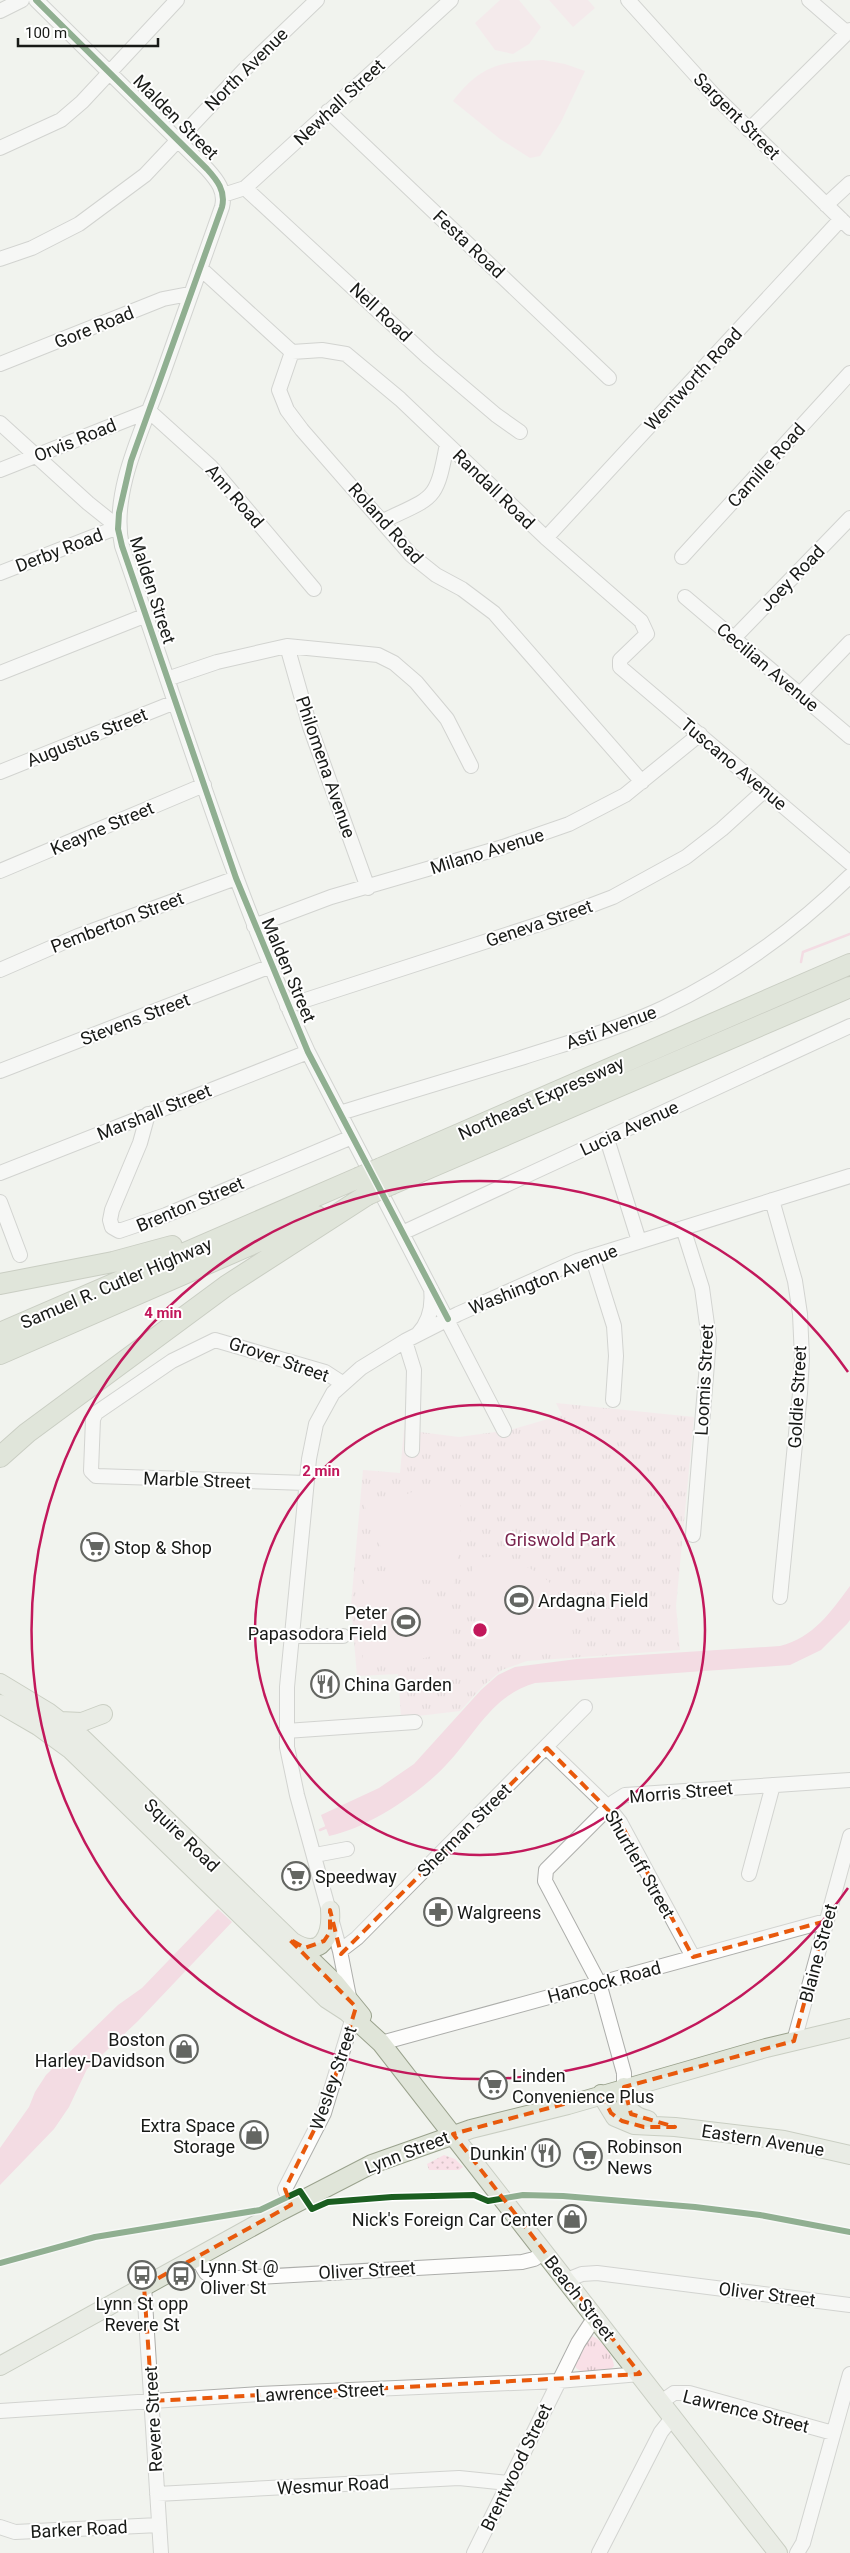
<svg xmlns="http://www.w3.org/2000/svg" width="850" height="2553" font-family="Roboto,sans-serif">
<defs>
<pattern id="grass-dots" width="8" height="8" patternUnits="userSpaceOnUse" patternTransform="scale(1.25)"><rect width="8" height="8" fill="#f9e0e7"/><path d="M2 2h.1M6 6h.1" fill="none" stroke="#d5c0c5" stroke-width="1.8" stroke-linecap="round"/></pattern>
<pattern id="park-tufts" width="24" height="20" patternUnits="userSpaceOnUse" patternTransform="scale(1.25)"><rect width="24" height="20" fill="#f9e0e7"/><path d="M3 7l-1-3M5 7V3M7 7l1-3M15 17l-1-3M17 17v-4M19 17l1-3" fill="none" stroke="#d5c0c5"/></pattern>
</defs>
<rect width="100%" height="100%" fill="#f1f3ee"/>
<path fill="url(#grass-dots)" d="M444,2155L455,2159L463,2167L459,2170H429L427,2164Z"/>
<path fill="url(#park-tufts)" d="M556,1403L694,1417L676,1606L680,1650L527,1661L502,1670L483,1686L460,1711L401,1718L398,1674L357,1676L351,1605L363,1470L400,1473L404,1430L459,1437L510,1430L562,1415Z
M592,2336C601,2339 614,2357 614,2366L609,2371L582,2372L576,2368L575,2362L589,2337Z"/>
<path fill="#f9e0e7" d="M500,0H519L541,27L529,44L513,54L495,50L475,23Z
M549,0H588L595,8L573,27Z
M543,60L565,64L585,71L561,122L540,156L530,158L500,139L453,101C481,65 499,62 543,60Z
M454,1488L460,1494L461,1528L454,1584L420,1579L392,1562L372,1534L364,1502L394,1499L420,1489Z
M491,1557C542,1564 571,1592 574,1643L571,1648L486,1654L479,1648L472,1558Z
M366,1570L398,1573L428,1589L450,1618L457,1650L404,1663L370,1666L363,1660L360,1626Z"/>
<path fill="#f5c1d4" d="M850,1586V1620L847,1624L821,1650L790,1665L535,1683C492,1695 475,1735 446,1765C419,1794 368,1828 329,1836L321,1815L379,1788L414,1764L481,1690L498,1675L515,1667L577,1659L780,1646C814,1637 830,1613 850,1586Z
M218,1909L232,1922L138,2021L87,2069L69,2107L54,2129L0,2185V2148L29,2107L35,2092L46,2075L118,2005L142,1988Z"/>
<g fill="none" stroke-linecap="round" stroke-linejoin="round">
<path stroke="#f5c1d4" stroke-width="2.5" d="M801,962L803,952L850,934
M320,1830L327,1827"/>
<defs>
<path id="minor" d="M36,0L207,169C217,180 226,191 222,207C202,264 181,321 161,379C143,429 110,493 122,546C181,716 233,889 308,1052L504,1430
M628,0L713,94L850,228
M809,0L847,33
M0,11L22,0
M328,111L609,378
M749,130L850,30
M0,148L61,120L82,102L177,0
M245,188L429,358L496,415L520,432
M223,195L245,188L451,0
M826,205L850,183
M0,259L32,248L79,224L145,175L244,70L317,0
M200,268L292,352L279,390L287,410L302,430L411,555L436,575L462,589L494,613L642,782
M292,352L322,350L346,354L400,399L546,538L641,621L647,634L620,660V667L850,863
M0,364L163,299L189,294
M0,423L88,503L118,527
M0,470L149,411L211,467L314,589
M383,521C435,496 436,502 447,444
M546,538L841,219
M682,557L850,373
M0,573L118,527
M685,597L850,737
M734,638L850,518
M287,646L310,727L368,888
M0,673L144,616
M167,679L217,662L287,646L378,655L394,663L416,682L447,719L471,766
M800,694L850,642
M0,772L175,702
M0,871L204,785
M254,926L331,897L503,847L569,824L625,795L700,734
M0,970L78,936L236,878
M287,1006L555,919L613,897L686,857L722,829L765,790
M0,1071L271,966
M340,1113C401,1094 462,1076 524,1057C570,1042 618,1029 663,1008C732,975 795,930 850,876
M148,1114L140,1143L112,1210L110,1220L112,1227L119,1231L166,1215L352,1137
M607,1139L639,1241
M0,1173L308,1052
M772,1200L795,1281L800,1314L802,1358L800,1393L780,1597
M0,1202L20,1255
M683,1228L702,1288L709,1339L693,1535
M402,1233L850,1026
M592,1256L614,1326L616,1356L613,1400
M418,1334C429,1322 433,1306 431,1289
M405,1341L414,1370L412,1450
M306,1483L96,1476L91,1471L93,1419L96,1413L172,1361L215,1340L325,1372L342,1383
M292,1636H343
M286,1731L415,1722
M547,1748L608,1807L620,1822L693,1957
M315,1855L347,1849
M749,1874L773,1785
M340,1951L357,1938L585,1707
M794,2041L850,1836
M381,2043L826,1921
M624,2087V2073L599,1983L545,1881L546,1870L614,1802L625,1795L850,1780
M291,2205L285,2189L324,2113L353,2017L340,1951L297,1795L287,1747V1687L309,1459L316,1424L333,1393L361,1368L405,1341L458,1314L577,1261L850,1176
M197,2258L206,2273L221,2279L522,2262L534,2259L545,2252
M567,2280L582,2274L597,2273L850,2305
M144,2286L161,2553
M661,2402L674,2393H689L833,2433
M0,2411L259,2394L558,2381L640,2374
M157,2494L459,2478L508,2483
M0,2527L15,2532L159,2525
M474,2553L578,2343L595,2317
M599,2553L661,2432L673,2417
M797,2553L803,2543L850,2374"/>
<path id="major" d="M0,1683L48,1712L82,1738L335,1983L362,2016
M0,1704L38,1726L71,1750L327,1999L347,2012L381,2043L778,2553
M60,1721L82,1722L103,1714
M293,1942C322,1960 332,1935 330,1910
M624,2087C625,2106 628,2115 648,2120
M601,2094L615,2117L634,2125L675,2127L784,2140L850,2155
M0,2366L279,2212L372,2164L471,2129L568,2105L766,2048L850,2028"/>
<path id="highway" d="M381,1168L850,964
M392,1184L850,987
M0,1284L113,1262L172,1246
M0,1333L358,1178
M0,1354L317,1216
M0,1457L27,1433L226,1286L367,1195"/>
</defs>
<use href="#minor" stroke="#adaeab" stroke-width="16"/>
<use href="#major" stroke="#9aa28d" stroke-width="20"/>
<use href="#highway" stroke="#9aa28d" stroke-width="22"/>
<use href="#minor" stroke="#fdfdfc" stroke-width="14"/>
<use href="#major" stroke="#e0e5d9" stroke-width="18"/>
<use href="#highway" stroke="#cdd4c2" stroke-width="20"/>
<defs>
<path id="highway-bridge" d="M358,1178L381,1168
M367,1195L392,1184"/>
</defs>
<use href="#highway-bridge" stroke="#9aa28d" stroke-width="22" stroke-linecap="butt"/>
<use href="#highway-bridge" stroke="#cdd4c2" stroke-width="20"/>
<defs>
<path id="cycleway" d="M36,0L207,169C217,180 226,191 222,207L131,461L119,513L118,529L122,546L236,878L308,1052L448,1319
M0,2263L95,2237L260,2210L300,2191L312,2209L328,2202L392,2197L474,2195L488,2201L523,2195L563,2196L695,2207L760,2215L850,2232"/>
</defs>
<use href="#cycleway" stroke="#fff" stroke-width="9"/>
<use href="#cycleway" stroke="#1b5e20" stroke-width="6"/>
</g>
<path d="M0 0H850V2553H0ZM547,1748L620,1822L693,1957L826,1921L794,2041L624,2087L631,2114L675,2127H644L622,2121L611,2113L601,2094L453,2134L640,2374L152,2401L144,2286L291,2205L285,2189L327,2104L356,2007L289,1939L305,1948L324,1941L330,1932V1910L341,1954Z" fill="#f1f3ee" fill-opacity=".55" fill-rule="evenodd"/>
<path fill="none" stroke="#e8590c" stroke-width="4" stroke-dasharray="10 6" stroke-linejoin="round" d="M547,1748L620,1822L693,1957L826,1921L794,2041L624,2087L631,2114L675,2127H644L622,2121L611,2113L601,2094L453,2134L640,2374L152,2401L144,2286L291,2205L285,2189L327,2104L356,2007L289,1939L305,1948L324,1941L330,1932V1910L341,1954Z"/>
<g fill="none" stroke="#c2185b" stroke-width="2.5">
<circle cx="480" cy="1630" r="225"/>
<path d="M848 1888A449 449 0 1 1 848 1372"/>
</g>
<defs>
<symbol id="supermarket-ring" viewBox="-11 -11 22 22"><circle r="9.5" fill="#fff" stroke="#646662" stroke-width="1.5"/><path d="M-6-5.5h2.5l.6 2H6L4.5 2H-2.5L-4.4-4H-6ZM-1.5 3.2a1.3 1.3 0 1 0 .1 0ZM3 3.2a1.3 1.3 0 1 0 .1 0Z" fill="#646662"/></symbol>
<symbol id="stadium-ring" viewBox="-11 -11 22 22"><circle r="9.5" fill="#fff" stroke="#646662" stroke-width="1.5"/><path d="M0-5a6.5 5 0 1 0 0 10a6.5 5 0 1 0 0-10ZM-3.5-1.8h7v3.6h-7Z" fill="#646662"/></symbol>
<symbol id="restaurant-ring" viewBox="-11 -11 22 22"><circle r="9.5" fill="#fff" stroke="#646662" stroke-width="1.5"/><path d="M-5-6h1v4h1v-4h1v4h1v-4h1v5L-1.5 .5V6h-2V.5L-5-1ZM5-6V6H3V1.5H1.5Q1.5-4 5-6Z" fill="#646662"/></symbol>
<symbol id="pharmacy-ring" viewBox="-11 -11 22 22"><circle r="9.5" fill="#fff" stroke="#646662" stroke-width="1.5"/><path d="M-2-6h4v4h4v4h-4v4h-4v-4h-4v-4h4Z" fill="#646662"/></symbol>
<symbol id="shop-ring" viewBox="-11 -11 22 22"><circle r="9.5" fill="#fff" stroke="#646662" stroke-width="1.5"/><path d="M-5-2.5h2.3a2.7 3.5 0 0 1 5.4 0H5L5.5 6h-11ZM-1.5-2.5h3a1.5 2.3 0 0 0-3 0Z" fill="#646662"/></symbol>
<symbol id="bus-ring" viewBox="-11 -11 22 22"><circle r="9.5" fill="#fff" stroke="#646662" stroke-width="1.5"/><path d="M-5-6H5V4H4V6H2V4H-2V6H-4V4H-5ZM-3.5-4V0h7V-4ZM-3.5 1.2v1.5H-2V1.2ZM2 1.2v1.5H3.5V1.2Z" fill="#646662"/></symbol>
</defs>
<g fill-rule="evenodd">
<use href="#supermarket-ring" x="79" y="1531" width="32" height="32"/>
<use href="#stadium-ring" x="503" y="1584" width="32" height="32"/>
<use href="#stadium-ring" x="390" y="1606" width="32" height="32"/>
<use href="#restaurant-ring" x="309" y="1668" width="32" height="32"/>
<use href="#supermarket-ring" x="280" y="1860" width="32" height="32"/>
<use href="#pharmacy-ring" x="422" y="1896" width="32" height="32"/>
<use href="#shop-ring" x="168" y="2033" width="32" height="32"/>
<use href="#supermarket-ring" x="477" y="2069" width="32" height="32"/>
<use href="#shop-ring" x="238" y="2119" width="32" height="32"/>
<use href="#restaurant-ring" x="530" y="2137" width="32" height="32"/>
<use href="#supermarket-ring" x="572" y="2140" width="32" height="32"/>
<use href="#shop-ring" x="556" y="2203" width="32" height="32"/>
<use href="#bus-ring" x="126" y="2259" width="32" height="32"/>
<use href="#bus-ring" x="165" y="2260" width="32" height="32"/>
</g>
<g text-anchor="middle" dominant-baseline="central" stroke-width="4" stroke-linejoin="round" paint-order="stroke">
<g font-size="18" fill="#181a17" stroke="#fff">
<text transform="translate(246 69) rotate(-45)">North Avenue</text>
<text transform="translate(339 102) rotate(-43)">Newhall Street</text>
<text transform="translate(737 116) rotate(45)">Sargent Street</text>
<text transform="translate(176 117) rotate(45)">Malden Street</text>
<text transform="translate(469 244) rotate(43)">Festa Road</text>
<text transform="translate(381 312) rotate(43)">Nell Road</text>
<text transform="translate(94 327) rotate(-22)">Gore Road</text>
<text transform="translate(693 379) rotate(-47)">Wentworth Road</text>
<text transform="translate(75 440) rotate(-22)">Orvis Road</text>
<text transform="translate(766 465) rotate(-48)">Camille Road</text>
<text transform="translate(494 489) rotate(44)">Randall Road</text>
<text transform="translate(235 496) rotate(49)">Ann Road</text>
<text transform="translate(386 523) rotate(48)">Roland Road</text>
<text transform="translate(59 550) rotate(-21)">Derby Road</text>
<text transform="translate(792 578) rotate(-46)">Joey Road</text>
<text transform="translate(153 590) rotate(72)">Malden Street</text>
<text transform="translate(768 667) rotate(40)">Cecilian Avenue</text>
<text transform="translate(87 737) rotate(-22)">Augustus Street</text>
<text transform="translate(734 764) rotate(40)">Tuscano Avenue</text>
<text transform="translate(326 767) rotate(71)">Philomena Avenue</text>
<text transform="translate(102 828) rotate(-23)">Keayne Street</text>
<text transform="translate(487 851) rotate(-17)">Milano Avenue</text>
<text transform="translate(117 922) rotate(-21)">Pemberton Street</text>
<text transform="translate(539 923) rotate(-19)">Geneva Street</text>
<text transform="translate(289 970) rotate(67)">Malden Street</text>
<text transform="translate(135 1019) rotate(-21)">Stevens Street</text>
<text transform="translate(611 1027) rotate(-20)">Asti Avenue</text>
<text transform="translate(541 1098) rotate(-24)">Northeast Expressway</text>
<text transform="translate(154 1112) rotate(-22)">Marshall Street</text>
<text transform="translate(629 1128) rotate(-25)">Lucia Avenue</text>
<text transform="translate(190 1204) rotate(-23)">Brenton Street</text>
<text transform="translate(543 1279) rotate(-22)">Washington Avenue</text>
<text transform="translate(116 1283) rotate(-23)">Samuel R. Cutler Highway</text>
<text transform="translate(279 1359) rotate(19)">Grover Street</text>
<text transform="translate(704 1380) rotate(-87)">Loomis Street</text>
<text transform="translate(797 1397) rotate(-87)">Goldie Street</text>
<text transform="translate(197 1480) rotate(2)">Marble Street</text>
<text transform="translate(681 1792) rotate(-5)">Morris Street</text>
<text transform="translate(464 1830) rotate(-45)">Sherman Street</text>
<text transform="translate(182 1835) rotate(44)">Squire Road</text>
<text transform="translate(640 1864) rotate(60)">Shurtleff Street</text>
<text transform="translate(818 1953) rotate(-75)">Blaine Street</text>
<text transform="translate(604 1982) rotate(-15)">Hancock Road</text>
<text transform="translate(333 2078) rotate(-71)">Wesley Street</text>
<text transform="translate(763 2140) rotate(9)">Eastern Avenue</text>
<text transform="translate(407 2152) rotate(-21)">Lynn Street</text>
<text transform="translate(367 2270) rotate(-3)">Oliver Street</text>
<text transform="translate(767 2294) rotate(7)">Oliver Street</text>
<text transform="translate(580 2298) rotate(52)">Beach Street</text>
<text transform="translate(320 2392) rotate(-3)">Lawrence Street</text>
<text transform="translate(746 2411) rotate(14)">Lawrence Street</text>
<text transform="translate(153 2419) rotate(-93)">Revere Street</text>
<text transform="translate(516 2467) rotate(-64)">Brentwood Street</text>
<text transform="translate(333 2485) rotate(-3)">Wesmur Road</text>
<text transform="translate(79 2529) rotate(-3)">Barker Road</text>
</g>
<g font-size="18" fill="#7a254e" stroke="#fff">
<text x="560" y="1539">Griswold Park</text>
</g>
<g font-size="18" fill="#181a17" stroke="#fff" text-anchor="start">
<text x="114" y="1547">Stop &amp; Shop</text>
<text x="538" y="1600">Ardagna Field</text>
<text x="387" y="1612" text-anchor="end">Peter<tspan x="387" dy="21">Papasodora Field</tspan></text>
<text x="344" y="1684">China Garden</text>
<text x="315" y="1876">Speedway</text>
<text x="457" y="1912">Walgreens</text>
<text x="165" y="2039" text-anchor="end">Boston<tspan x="165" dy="21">Harley-Davidson</tspan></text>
<text x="512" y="2075">Linden<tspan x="512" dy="21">Convenience Plus</tspan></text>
<text x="235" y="2125" text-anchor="end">Extra Space<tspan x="235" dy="21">Storage</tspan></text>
<text x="607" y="2146">Robinson<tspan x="607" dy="21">News</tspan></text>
<text x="527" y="2153" text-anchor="end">Dunkin'</text>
<text x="553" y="2219" text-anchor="end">Nick's Foreign Car Center</text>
<text x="200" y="2266">Lynn St @<tspan x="200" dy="21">Oliver St</tspan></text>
<text x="142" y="2303" text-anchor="middle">Lynn St opp<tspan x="142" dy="21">Revere St</tspan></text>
</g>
</g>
<circle cx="480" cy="1630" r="8" fill="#c2185b" stroke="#fff" stroke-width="2.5"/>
<g font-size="15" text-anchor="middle" font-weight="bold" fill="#c2185b" stroke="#fff" stroke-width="4" stroke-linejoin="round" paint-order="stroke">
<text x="163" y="1318">4 min</text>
<text x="321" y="1476">2 min</text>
</g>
<path d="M18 38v8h140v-8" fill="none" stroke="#181a17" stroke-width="2.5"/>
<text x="25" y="38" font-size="15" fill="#181a17" stroke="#ffffff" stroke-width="4" paint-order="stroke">100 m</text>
</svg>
